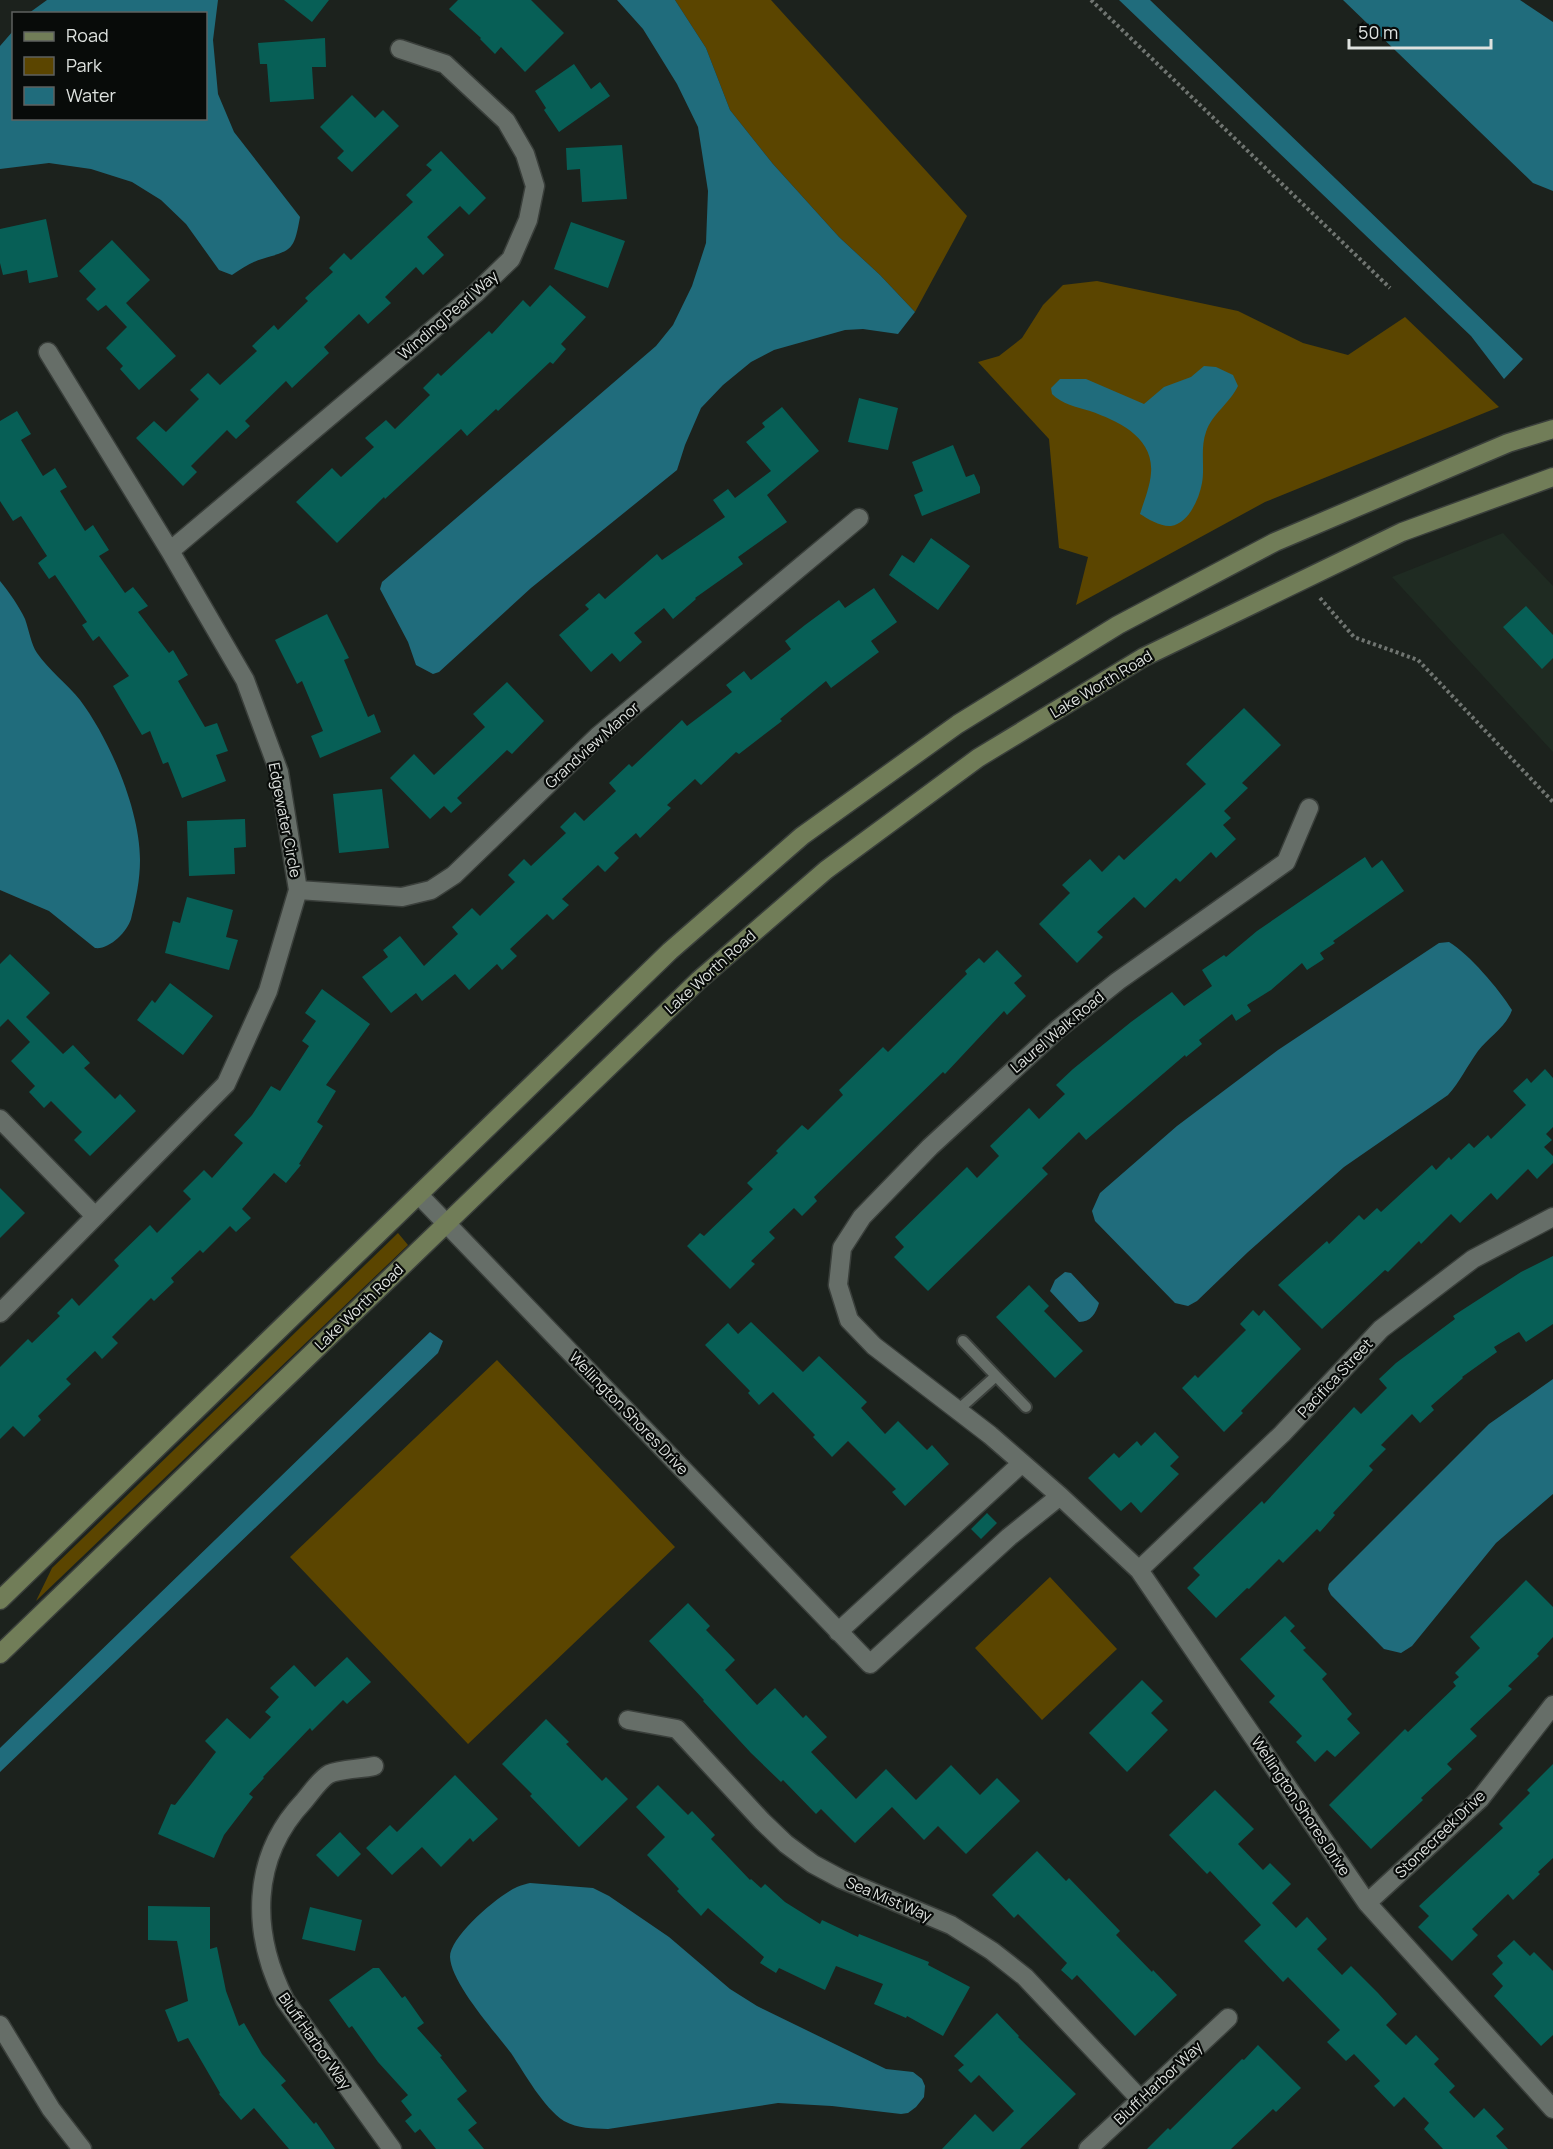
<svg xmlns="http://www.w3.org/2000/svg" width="1553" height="2149" font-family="Manrope,sans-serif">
<rect width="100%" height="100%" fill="#1c221d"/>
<path fill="#1f2b22" d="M1503,533L1553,586V752L1392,577Z"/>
<path fill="#5b4500" d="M675,0H771L967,216L915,312L880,275L839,237L773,164L730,110L706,48Z
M1097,281L1238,311L1303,343L1348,355L1405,317L1499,407L1265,502L1076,605L1088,557L1059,548L1049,439L978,362L999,356L1022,338L1043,305L1063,285Z
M398,1233L408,1245L36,1601L52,1568Z
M497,1360L675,1547L468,1744L290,1557Z
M1050,1577L1117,1649L1042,1720L975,1648Z"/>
<path fill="#206c7c" d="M47,0H218L213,40L218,94L234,132L300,217C294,251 292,250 262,259C251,262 241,269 232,275L219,270L186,224L161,200L132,182L91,169L49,163L0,169V46L13,31L14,118H206V14L29,13Z
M617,0H675L706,48L730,110L773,164L839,237L880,275L915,312L898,334L863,329L845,330L774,350L751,362L723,385L701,408L685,445L677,470L531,588L439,672L433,674L416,665L408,642L380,589L382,582L656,346L673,325L692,286L706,243L708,191L698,127L677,84L643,29Z
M1119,0H1150L1523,359L1504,379L1471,336Z
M1343,0H1520L1553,22V191L1533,183Z
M1204,366L1216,367L1233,375L1238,386C1230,403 1212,414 1206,432C1200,449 1205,466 1202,483C1199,499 1189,523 1171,526C1161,527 1148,519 1140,514C1144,501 1150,487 1151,473C1154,437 1118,421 1090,411C1076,407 1062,404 1052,394L1051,388L1060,379H1086L1144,404L1164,387L1191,377Z
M0,581C9,592 19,606 25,619C29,630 31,644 37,653C48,669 68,685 80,700C110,740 140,810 140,860C140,880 136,899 131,919C127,932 109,950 95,948L49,911L0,890Z
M1449,942C1469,954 1499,989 1512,1010C1506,1027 1489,1037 1478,1051C1467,1066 1460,1082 1448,1095L1344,1167L1248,1252L1197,1301L1188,1306L1175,1303L1095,1221L1092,1211L1100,1193L1177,1126L1278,1050L1439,943Z
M1065,1272L1071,1273L1099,1303C1096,1313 1091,1322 1079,1322L1050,1291L1055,1280Z
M430,1332L443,1341L438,1353L0,1772V1748Z
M1553,1379V1494L1496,1543L1412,1646L1401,1653L1384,1649L1331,1595L1328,1589L1329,1584L1489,1424Z
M530,1883L593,1888L609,1896L669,1937L730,1989L757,2006L886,2069L913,2072L922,2079L925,2086L924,2097L916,2107L908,2113L901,2114L832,2106L778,2103L608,2129C593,2128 578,2129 564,2121C543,2107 525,2074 511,2053C495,2032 451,1983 450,1957C450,1936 499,1895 517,1887C521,1885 526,1884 530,1883Z"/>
<path fill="#075f56" d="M284,0H329L312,22Z
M458,0H531L564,33L525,72L501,47L495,54L480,39L481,38L449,9Z
M325,38L326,67H312L314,99L270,102L267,64H260L258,43Z
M574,64L591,89L600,82L610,96L559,132L544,110L546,108L535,91Z
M352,95L375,118L383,110L399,126L352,172L337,158L344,151L320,127Z
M622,145L627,199L582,202L580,169L567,170L566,148Z
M441,151L486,198L469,215L460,206L427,237L444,255L423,275L416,267L385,297L391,303L368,324L359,314L324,347L329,353L292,388L286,381L245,421L250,426L236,439L227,430L191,466L197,472L183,486L136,438L154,421L166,432L199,399L190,390L208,373L220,385L257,351L252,346L274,325L278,330L308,301L305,298L333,272L329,268L344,253L351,260L413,202L406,195L432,170L426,165Z
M46,219L58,277L29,283L27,270L3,275L0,263V229Z
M571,222L625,241L608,288L554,269Z
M112,240L150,280L126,303L176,356L139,390L120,369L123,366L106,348L127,327L106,305L98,311L86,299L96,289L79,271Z
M550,285L586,317L561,344L566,349L553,364L550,362L498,411L496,409L467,436L461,429L385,499L384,497L337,543L296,502L332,468L341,477L374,447L365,438L386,420L395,429L430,395L423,388L438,373L441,376L489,331L492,334L523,300L530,307Z
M859,398L898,408L888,450L848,442Z
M782,407L819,451L767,495L787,522L738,557L743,564L695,598L696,599L673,619L664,608L634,633L642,642L620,662L612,653L591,672L559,635L589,609L585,605L599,593L605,599L657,554L662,560L725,517L713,500L728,489L735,498L771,471L746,442L765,427L762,423Z
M17,411L31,434L21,440L43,476L55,468L67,487L60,491L85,531L93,525L109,550L99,556L125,593L133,587L148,606L138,612L169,653L173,650L188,675L178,681L205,727L217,723L228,751L216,755L226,781L182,798L168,762L163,764L150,731L142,735L113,686L129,676L99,636L93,641L82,625L87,622L55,575L49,579L38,563L47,556L21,516L13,521L0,501V421Z
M953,445L966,477L974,474L980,487V493L922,516L914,495L923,491L912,462Z
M931,538L970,566L938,610L889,575L902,555L914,563Z
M874,588L897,622L871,641L879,652L831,688L826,681L780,719L782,721L739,754L736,752L701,785L695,779L667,805L671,808L640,838L636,833L614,853L619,858L605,872L598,865L562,899L569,905L553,920L547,914L510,949L517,956L502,970L497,964L469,990L455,974L422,1001L416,993L391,1013L362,977L388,957L383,950L400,936L424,966L458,934L452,927L472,908L480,916L515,882L508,875L524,859L531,866L566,833L560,827L575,812L584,821L616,791L609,783L629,764L632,767L682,720L687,726L732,692L726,685L744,671L751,680L791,649L785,641L805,625L839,600L845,608Z
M1526,606L1553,635V658L1542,669L1503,627Z
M327,614L349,658L344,660L368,717L374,714L381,732L320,758L311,736L323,731L302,681L297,684L275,640Z
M507,682L544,721L512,754L507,750L457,798L462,803L451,813L444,806L430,819L390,778L414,754L434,775L485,727L473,714Z
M1244,708L1281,745L1242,783L1248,788L1224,811L1231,818L1223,825L1236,839L1216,858L1211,852L1180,882L1176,878L1145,908L1134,897L1097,932L1103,937L1077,963L1039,924L1070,893L1062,885L1090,859L1102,872L1119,855L1124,860L1206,784L1186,764Z
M382,789L389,848L339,853L333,794Z
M245,819L246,847L234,848L235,874L189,876L187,821Z
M1365,857L1372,868L1382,860L1404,891L1333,941L1335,943L1320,953L1324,959L1307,970L1302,963L1271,990L1247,1005L1251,1011L1236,1021L1232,1014L1199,1040L1202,1044L1186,1057L1185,1055L1086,1140L1079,1132L1042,1168L1048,1174L928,1291L894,1257L904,1247L895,1237L967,1167L977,1178L999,1156L990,1146L1029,1108L1039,1119L1065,1094L1056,1085L1073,1069L1131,1022L1172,992L1184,1006L1212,986L1202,970L1224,955L1226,957L1257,931Z
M187,897L233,910L226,937L238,940L229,970L165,953L173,921L180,923Z
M997,950L1022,976L1014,983L1026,996L1007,1015L1004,1011L945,1074L943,1072L814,1197L817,1201L802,1216L794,1208L769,1232L775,1238L751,1261L755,1264L730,1289L687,1246L700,1233L704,1236L753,1189L747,1183L778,1153L776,1151L802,1125L808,1130L843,1095L839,1090L883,1047L888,1052L967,974L965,971L979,958L984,963Z
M10,954L50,993L26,1017L63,1054L73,1045L90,1063L84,1068L115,1099L120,1094L136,1111L90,1156L74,1140L82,1132L51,1101L44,1108L29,1092L35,1086L11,1061L30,1042L8,1019L0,1027V964Z
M170,983L213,1016L183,1055L137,1020L152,1000L155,1003Z
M322,989L370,1024L326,1085L336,1091L317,1122L323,1126L299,1164L301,1165L286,1183L274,1173L242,1209L251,1218L236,1232L230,1226L203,1253L200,1250L171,1278L174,1282L154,1301L151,1298L112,1337L118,1343L102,1359L95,1351L66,1379L71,1384L38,1416L41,1420L24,1437L13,1426L0,1439V1367L28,1339L32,1343L60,1316L57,1313L72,1298L79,1306L119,1266L114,1260L150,1225L157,1233L191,1199L183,1191L204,1170L212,1178L243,1143L234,1135L252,1115L271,1086L280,1091L309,1046L302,1041L316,1021L305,1013Z
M1545,1069L1553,1078V1127L1546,1134L1552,1140L1544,1147L1553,1156V1163L1537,1179L1528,1169L1497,1200L1491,1193L1460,1223L1451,1214L1421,1244L1419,1241L1388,1272L1385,1270L1322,1329L1278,1285L1327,1241L1329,1244L1359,1215L1364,1220L1377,1208L1381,1212L1432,1165L1436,1170L1449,1157L1451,1160L1469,1143L1474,1148L1488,1135L1491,1139L1526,1105L1513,1091L1527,1078L1531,1083Z
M0,1188L25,1213L0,1238Z
M1553,1256V1324L1526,1342L1519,1332L1494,1347L1497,1352L1462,1377L1463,1378L1431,1406L1434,1410L1420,1423L1412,1414L1381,1445L1386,1449L1369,1466L1373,1470L1333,1513L1335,1515L1320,1532L1317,1529L1283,1563L1279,1559L1249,1589L1247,1588L1216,1618L1187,1588L1200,1575L1193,1568L1262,1501L1264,1504L1354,1407L1361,1414L1387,1388L1379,1379L1396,1363L1455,1319L1453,1316L1521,1272Z
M1029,1285L1049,1306L1044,1311L1083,1351L1055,1378L996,1317Z
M1253,1310L1259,1316L1264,1310L1301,1349L1241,1411L1243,1413L1224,1432L1182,1388L1195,1375L1198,1378L1246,1330L1240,1324Z
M751,1322L803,1372L819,1356L867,1402L861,1408L885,1434L898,1421L927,1450L932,1445L949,1464L905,1506L892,1492L896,1489L848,1441L832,1457L813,1437L815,1435L773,1392L759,1405L748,1393L750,1391L705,1345L728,1323L738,1334Z
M1155,1432L1179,1457L1170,1466L1179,1474L1141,1513L1131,1502L1121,1511L1088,1478L1114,1453L1119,1458L1137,1441L1141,1446Z
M987,1513L997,1523L981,1539L971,1529Z
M1526,1580L1553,1607V1637L1537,1654L1539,1656L1508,1686L1512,1689L1470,1729L1477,1736L1447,1764L1452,1769L1421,1798L1423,1800L1371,1849L1329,1805L1405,1729L1408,1732L1456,1686L1453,1682L1459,1677L1455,1673L1480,1648L1470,1637Z
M688,1603L710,1626L706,1630L735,1660L725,1670L757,1705L775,1688L803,1718L806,1715L827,1737L811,1752L856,1799L886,1769L916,1800L951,1765L980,1795L997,1778L1020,1801L966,1854L938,1826L924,1840L892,1807L855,1843L821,1809L816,1814L783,1780L781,1782L751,1753L703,1701L704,1700L649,1641Z
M1285,1616L1295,1626L1290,1631L1306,1648L1303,1650L1327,1674L1322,1679L1352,1714L1347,1719L1360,1733L1335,1757L1327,1750L1315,1762L1296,1742L1302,1736L1269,1702L1275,1696L1240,1659Z
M347,1657L371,1682L347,1704L343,1700L312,1731L310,1728L263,1777L264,1778L249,1794L253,1797L224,1835L214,1858L158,1834L171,1804L175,1805L216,1752L205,1741L227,1718L250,1739L271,1717L265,1712L279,1697L270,1688L294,1665L315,1687Z
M1142,1680L1163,1701L1151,1713L1168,1730L1127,1772L1089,1733Z
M546,1719L569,1742L566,1744L602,1781L606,1777L628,1799L579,1847L530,1796L532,1794L502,1764Z
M1553,1764V1858L1538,1872L1540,1874L1513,1900L1508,1894L1472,1929L1478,1935L1452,1961L1418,1927L1429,1916L1419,1906L1503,1828L1499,1824L1530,1793L1527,1790Z
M455,1775L498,1819L473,1842L470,1838L441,1867L422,1847L392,1875L366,1848L390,1825L397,1832Z
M658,1785L688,1815L692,1811L715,1835L711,1839L750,1880L751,1879L761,1888L765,1884L785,1902L820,1924L822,1920L858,1937L859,1934L929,1962L928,1965L970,1987L943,2036L907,2016L906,2018L874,2004L883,1984L836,1966L825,1990L779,1968L776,1973L760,1963L764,1957L708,1908L701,1916L677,1891L679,1889L647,1855L665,1837L636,1807Z
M1215,1790L1254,1829L1238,1844L1263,1870L1270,1863L1291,1884L1272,1903L1296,1928L1307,1917L1327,1939L1317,1949L1342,1975L1351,1966L1378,1993L1397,2014L1386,2025L1406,2045L1416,2035L1439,2059L1434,2064L1455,2086L1449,2092L1474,2118L1484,2108L1504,2129L1496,2136L1508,2149H1443L1424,2129L1429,2123L1404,2097L1394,2107L1374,2086L1380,2081L1354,2054L1346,2061L1327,2042L1340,2030L1288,1977L1283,1982L1244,1941L1261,1925L1210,1871L1207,1874L1169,1835Z
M340,1832L361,1854L338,1877L316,1855Z
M1037,1851L1066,1881L1069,1878L1120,1931L1116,1935L1152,1972L1153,1970L1177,1995L1135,2036L1077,1975L1072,1980L1061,1970L1067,1963L1018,1914L1014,1918L992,1895Z
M148,1906L210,1907V1949L217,1947L226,1991L239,2026L244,2023L262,2054L286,2081L281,2085L314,2124L316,2122L335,2149H289L254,2108L241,2120L219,2094L220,2093L188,2038L178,2042L165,2010L188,2001L177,1941L148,1940Z
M310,1907L362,1920L355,1951L302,1939Z
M1514,1940L1530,1956L1534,1952L1553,1971V2035L1541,2046L1494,1996L1503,1986L1492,1974L1503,1963L1497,1956Z
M373,1968H379L402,1998L405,1996L424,2023L417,2028L442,2056L440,2057L467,2091L457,2099L477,2123L468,2130L484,2149H436L420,2129L415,2133L405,2121L412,2115L401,2101L408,2095L378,2062L352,2026L349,2028L329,2000Z
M997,2013L1019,2036L1018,2037L1076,2094L1020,2149H942L975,2114L993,2132L1014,2111L979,2075L971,2083L958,2070L964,2065L954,2056Z
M1258,2045L1301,2088L1276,2112L1273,2109L1231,2149H1147L1168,2128L1170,2130L1242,2059L1244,2060Z"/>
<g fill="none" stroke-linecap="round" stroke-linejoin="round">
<defs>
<path id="lane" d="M996,1376L1026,1407
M958,1410L996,1376L963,1341"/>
<path id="street" d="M170,551L476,293L511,259L528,220L535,186L525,154L506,121L445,64L400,49
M1309,808L1286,862L1118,981L1058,1029L930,1147L862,1217L842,1248L838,1285L849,1320L874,1346L990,1435L1060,1496L1139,1570L1367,1903L1553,2109
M298,890L402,897L431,890L454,875L598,736L859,518
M0,1119L95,1216
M419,1195L870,1664L1009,1537L1060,1496
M0,1313L226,1084L268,991L298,890L279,772L245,680L170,551L48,352
M1139,1570L1282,1434L1381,1329L1473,1259L1553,1217
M838,1632L1022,1463
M628,1720L677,1729L762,1821L786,1844L813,1864L841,1879L951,1925L992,1951L1025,1977L1141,2100
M374,1766C362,1769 340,1769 329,1774C320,1779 311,1793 304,1801C250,1858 251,1933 285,2000L392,2149
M1367,1903L1480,1799L1553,1705
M0,2025L51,2109L82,2149
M1088,2149L1228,2018"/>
<path id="secondary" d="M0,1600L670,951L802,836L958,724L1118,625L1275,542L1508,443L1553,429
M0,1654L699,980L826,870L978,758L1144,657L1402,532L1553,477"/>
</defs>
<use href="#lane" stroke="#3a3f3b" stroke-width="14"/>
<use href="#street" stroke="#3a3f3b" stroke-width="21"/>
<use href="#secondary" stroke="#3a3f3b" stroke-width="21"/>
<path stroke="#707571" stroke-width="4" stroke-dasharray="3 3" stroke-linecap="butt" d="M1091,0L1390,288
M1320,598L1354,637L1418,660L1553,802"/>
<use href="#lane" stroke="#666e68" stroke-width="10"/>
<use href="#street" stroke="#666e68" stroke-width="18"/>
<use href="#secondary" stroke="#717d58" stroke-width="18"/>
</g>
<g text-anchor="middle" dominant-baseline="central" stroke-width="4.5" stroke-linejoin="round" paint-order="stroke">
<g font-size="15" fill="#dee2df" stroke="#080b09">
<text transform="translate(448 315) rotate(-41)">Winding Pearl Way</text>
<text transform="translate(1101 684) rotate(-31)">Lake Worth Road</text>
<text transform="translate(592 745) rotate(-42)">Grandview Manor</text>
<text transform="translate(285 820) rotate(79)">Edgewater Circle</text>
<text transform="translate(710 972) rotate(-42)">Lake Worth Road</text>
<text transform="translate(1057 1032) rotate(-40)">Laurel Walk Road</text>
<text transform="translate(359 1307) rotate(-44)">Lake Worth Road</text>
<text transform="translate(1335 1378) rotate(-47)">Pacifica Street</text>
<text transform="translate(629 1413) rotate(46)">Wellington Shores Drive</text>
<text transform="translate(1301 1806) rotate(56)">Wellington Shores Drive</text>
<text transform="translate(1440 1834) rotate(-44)">Stonecreek Drive</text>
<text transform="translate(889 1899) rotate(23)">Sea Mist Way</text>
<text transform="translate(315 2041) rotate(55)">Bluff Harbor Way</text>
<text transform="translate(1158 2083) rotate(-43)">Bluff Harbor Way</text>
</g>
</g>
<rect x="12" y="12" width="195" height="108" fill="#080b09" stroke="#5e615f" stroke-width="1.5"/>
<rect x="24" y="32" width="30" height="9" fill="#717d58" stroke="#5e615f" stroke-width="1.5"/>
<text x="66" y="42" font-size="18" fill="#dee2df">Road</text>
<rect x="24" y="57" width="30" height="18" fill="#5b4500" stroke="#5e615f" stroke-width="1.5"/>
<text x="66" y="72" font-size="18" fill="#dee2df">Park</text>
<rect x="24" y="87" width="30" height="18" fill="#206c7c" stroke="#5e615f" stroke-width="1.5"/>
<text x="66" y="102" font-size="18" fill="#dee2df">Water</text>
<path d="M1349 39v9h142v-9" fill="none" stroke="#dee2df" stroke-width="3"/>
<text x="1358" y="39" font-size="18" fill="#dee2df" stroke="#080b09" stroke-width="4.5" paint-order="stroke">50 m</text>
</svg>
